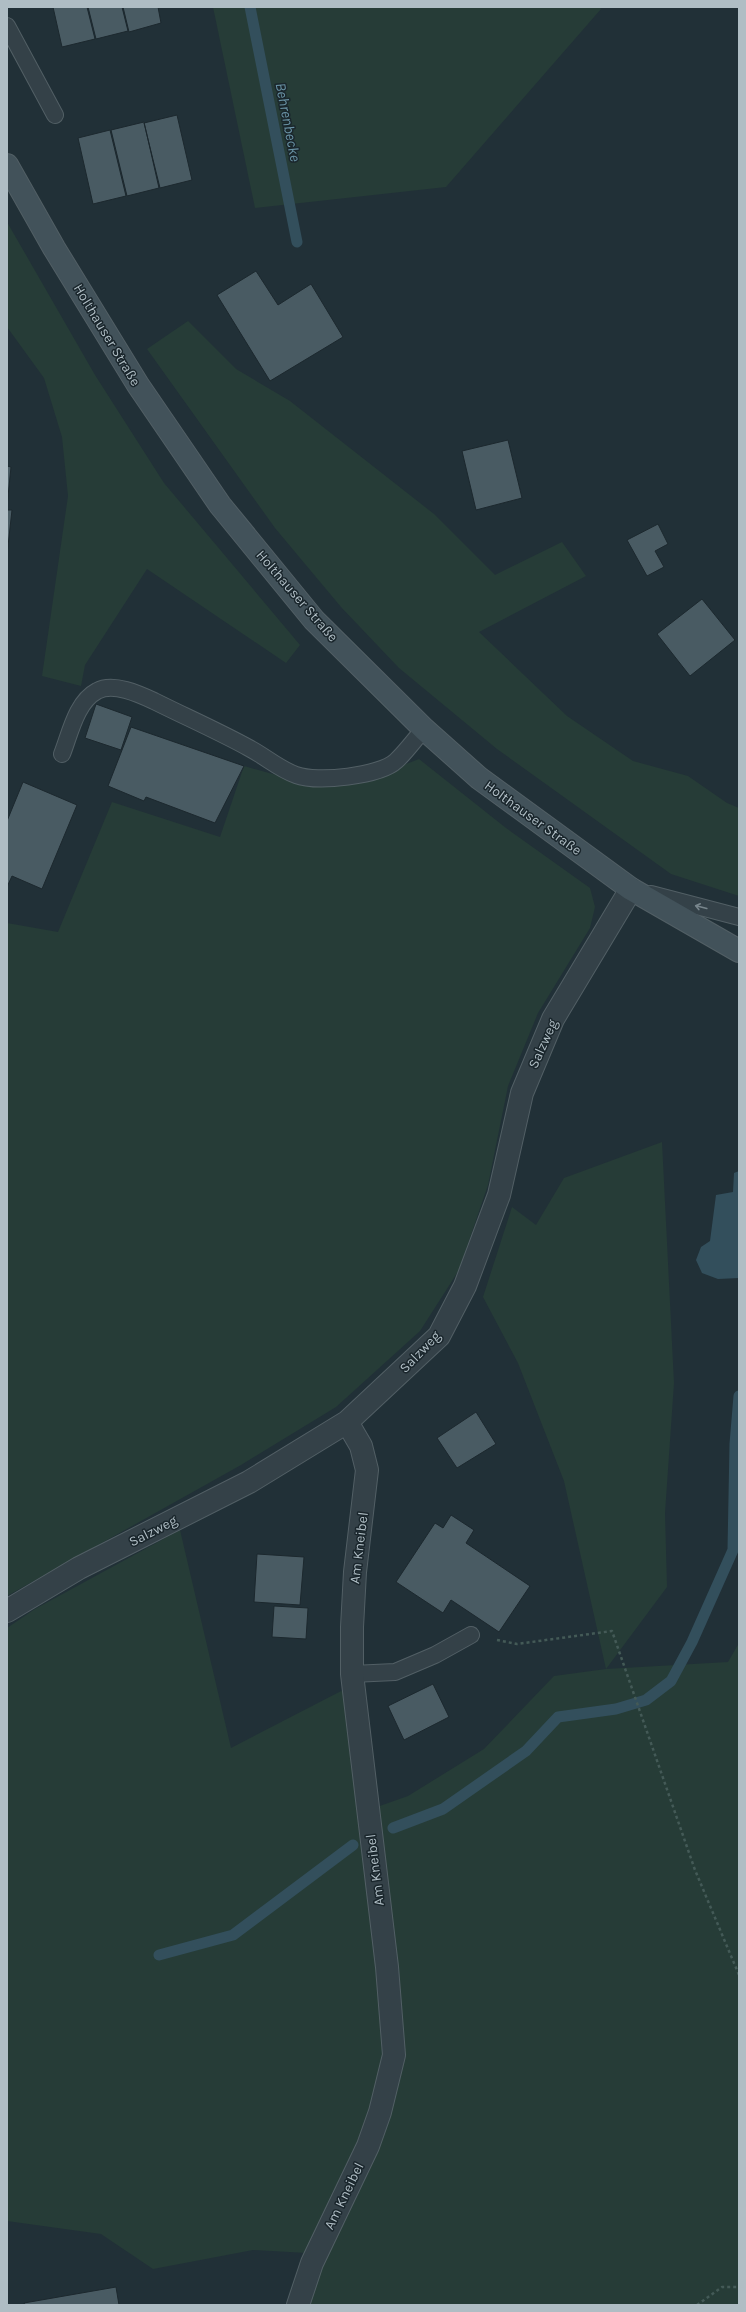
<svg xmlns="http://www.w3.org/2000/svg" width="746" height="2312" font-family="Karla,sans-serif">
<rect width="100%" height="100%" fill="#213037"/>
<path fill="#263c37" d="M213,7H599L601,9L446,187L255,208Z
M7,222L95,375L164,483L300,645L286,663L147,569L85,665L81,686L42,676L68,496L62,437L44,378L7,327Z
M188,321L236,369L290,401L434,514L495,575L562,542L586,576L479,632L567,716L633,761L688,776L727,803L739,808V896L671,874L497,749L399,668L341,607L275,528L147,349Z
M419,759L506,828L590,888L595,907L590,928L538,1013L508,1086L488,1185L459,1270L420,1331L336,1407L241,1465L7,1596V923L58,932L112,802L220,837L244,766L315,786L352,785Z
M662,1142L674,1383L665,1513L667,1587L606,1669L728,1662L739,1643V2305H306L394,2083L374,1808L408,1796L484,1749L554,1676L606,1669L564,1481L518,1363L483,1297L512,1207L536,1225L564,1178Z
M180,1530L231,1748L347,1688L389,2029L375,2107L307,2253L253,2250L153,2269L101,2234L7,2221V1628L35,1609Z"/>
<path fill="#334f5c" d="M739,1171V1278L718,1279L702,1273L696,1260L701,1247L710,1241L716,1195L733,1192L734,1173Z"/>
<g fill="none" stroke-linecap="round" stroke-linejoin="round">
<path stroke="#334f5c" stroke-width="11" d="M250,7L297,242
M393,1828L443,1809L526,1751L558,1717L616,1709L646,1700L671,1681L692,1642L733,1550L735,1444L739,1396
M159,1955L233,1935L353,1845"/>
</g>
<path fill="#495b63" stroke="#1c282e" d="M53,7H87L95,39L62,47Z
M88,7H122L128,31L96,39Z
M123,7H158L161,23L129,32Z
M177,115L192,180L160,188L144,123Z
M144,122L159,188L127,196L111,130Z
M110,130L126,196L93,204L78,138Z
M256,271L278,305L311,284L343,337L270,381L217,295Z
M508,440L522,498L476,510L462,451Z
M7,466L11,467L7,506Z
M7,510H12L7,555Z
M658,524L668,544L655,551L664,567L647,576L627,540Z
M702,599L735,640L690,676L657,634Z
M96,704L132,717L121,750L85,738Z
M131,727L244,766L215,823L146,797L144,801L108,786Z
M23,782L77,805L42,889L12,876L7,887V821Z
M476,1412L496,1444L457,1468L437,1438Z
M451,1515L474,1530L466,1543L530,1586L499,1632L451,1600L443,1613L396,1582L435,1523L443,1528Z
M257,1554L304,1557L300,1605L254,1602Z
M274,1606L308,1608L306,1639L272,1637Z
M433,1684L449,1717L404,1740L388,1706Z
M116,2287L119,2305H25L24,2303Z"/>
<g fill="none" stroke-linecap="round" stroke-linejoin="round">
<defs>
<path id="lane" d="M7,26L55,115
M62,754C70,734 76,702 97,691C113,682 139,694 154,701C186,717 218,731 249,748C266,757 279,769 296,775C317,783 380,776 396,761C406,752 415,739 424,729
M651,894L739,917
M352,1674L395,1672L435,1655L471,1635"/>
<path id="street" d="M7,1611L79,1568L249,1482L347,1422L439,1336L465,1286L499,1195L522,1093L553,1019L631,889
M298,2305L312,2263L368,2146L380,2112L394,2055L387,1967L352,1674V1627L355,1572L367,1470L361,1446L347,1422"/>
<path id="secondary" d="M7,165L54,248L138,385L220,505L314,620L424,729L479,778L631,889L739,951"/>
</defs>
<use href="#lane" stroke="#525f65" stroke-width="18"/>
<use href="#street" stroke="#525f65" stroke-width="24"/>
<use href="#secondary" stroke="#525f65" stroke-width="24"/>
<path stroke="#445a57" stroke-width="2.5" stroke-dasharray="3 3" stroke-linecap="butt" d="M497,1640L517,1644L612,1631L695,1870L739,1975
M697,2305L722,2287H739"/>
<use href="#lane" stroke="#344148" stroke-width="16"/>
<use href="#street" stroke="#344148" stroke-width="22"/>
<use href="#secondary" stroke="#42525a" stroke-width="22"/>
</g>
<defs><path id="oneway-shaft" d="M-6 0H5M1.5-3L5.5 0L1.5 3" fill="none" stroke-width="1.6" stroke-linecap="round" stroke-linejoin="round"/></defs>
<use stroke="#78858c" href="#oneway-shaft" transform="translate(701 907) rotate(-166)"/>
<g text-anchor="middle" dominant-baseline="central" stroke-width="3" stroke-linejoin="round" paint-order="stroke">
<g font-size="14" fill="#afbdc4" stroke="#1a262c">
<text transform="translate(107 335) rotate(59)">Holthauser Straße</text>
<text transform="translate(297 596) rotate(49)">Holthauser Straße</text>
<text transform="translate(533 818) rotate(36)">Holthauser Straße</text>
<text transform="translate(543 1044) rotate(-66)">Salzweg</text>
<text transform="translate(420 1352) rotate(-46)">Salzweg</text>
<text transform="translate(153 1531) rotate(-27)">Salzweg</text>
<text transform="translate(359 1548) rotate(-83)">Am Kneibel</text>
<text transform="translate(375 1870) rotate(-97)">Am Kneibel</text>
<text transform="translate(344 2196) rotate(-64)">Am Kneibel</text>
</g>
<g font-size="15" font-style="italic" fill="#6891a3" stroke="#1a262c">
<text transform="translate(288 122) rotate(79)">Behrenbecke</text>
</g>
</g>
<rect width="746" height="2312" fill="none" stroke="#afbdc4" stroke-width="16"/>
</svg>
